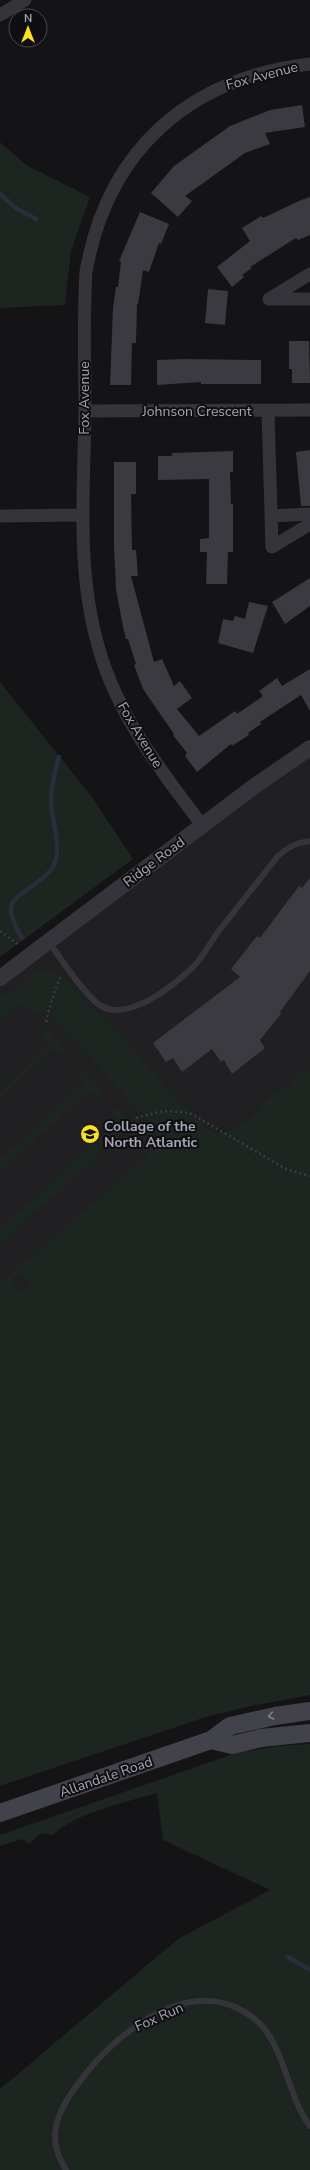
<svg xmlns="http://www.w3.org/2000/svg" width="310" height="2170" font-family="'Nunito Sans',sans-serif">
<rect width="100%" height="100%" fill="#141315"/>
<path fill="#201f22" d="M310,748V1070L298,1074L287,1087L272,1093L252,1116L237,1128L213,1133L190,1114L0,1314V978Z"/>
<path fill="#1d2520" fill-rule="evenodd" d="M0,142L26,165L90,197L71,251L65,305L0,308Z
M0,682L92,797L133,859L0,957Z
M45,970L53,972L59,976L63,975L91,1009L101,1015L190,1113L213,1133L237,1128L252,1116L272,1093L287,1087L298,1073L310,1070V1695L251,1706L209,1716L0,1786V1284L149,1154C154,1145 159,1135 153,1125L50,1014L32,1011L22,1002L0,1021V999L37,971ZM19,1273L30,1282L22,1291L11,1282Z
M45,1028L66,1050L62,1057L54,1049L0,1098V1091L51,1045L38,1031Z
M81,1067L103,1092L100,1100L90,1090L0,1172V1159L84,1083L73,1071Z
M117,1108L136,1128L137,1136L134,1138L126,1131L0,1244V1230L118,1121L109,1111Z
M310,1744V2170H0V2089L178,1939L270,1890L163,1840L157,1793C128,1802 74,1813 53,1835L41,1833L29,1844L22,1839L0,1846V1835L239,1752L280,1746Z"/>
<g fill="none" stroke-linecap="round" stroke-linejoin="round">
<path stroke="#292f3a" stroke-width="4.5" d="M0,194L17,209L36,219
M22,938C0,899 13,902 41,879C46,875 52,871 54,865C62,846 52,822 51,802C51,787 55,771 59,757
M288,1957L310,1970"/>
</g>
<path fill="#3b3a40" d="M302,105L305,127L265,133L270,144L245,153L185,196L192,201L178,217L151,193L174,166L230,126L270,110Z
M310,197V235L298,240L296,238L250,267L252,268L242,275L244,277L232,287L217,267L250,241L242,228L261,216L263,218L301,200Z
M140,212L169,224L161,244L159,243L149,272L143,270L138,304H137L136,343H132L131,385H110L113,308L116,287H118L121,262L119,261Z
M208,289L228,291L225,325L205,323Z
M289,341H309L310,383H292V369H289Z
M184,359L261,360V384H201V382L157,385V360Z
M310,450V506H301L296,452Z
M233,451V472H230L231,504H233V552H228L227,584H206L207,552H200V539L209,538V479L158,480V456H172V453Z
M114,462H136V494H131L132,550H136L138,576H131L154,662L162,659L174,686L180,681L192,698L177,709L199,736L235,711L237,714L263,696L259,691L277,678L282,686L310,669V711L301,695L260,722L261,724L248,733L249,735L232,746L231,744L197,772L185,756L187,753L173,735L174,734L143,689L134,665L136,664L128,639H126L123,627L116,589L114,546Z
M310,578V606L285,624L272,602Z
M249,602L268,606L253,653L218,643L223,619L233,621L235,616L245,619Z
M310,878V971L280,1012L281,1014L260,1040L265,1048L232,1074L224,1060L221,1062L212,1049L182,1072L173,1058L166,1062L153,1043L240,977L231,969L257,936L260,938L299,886L302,888Z"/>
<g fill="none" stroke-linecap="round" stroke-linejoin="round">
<path stroke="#3a3b41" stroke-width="2.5" stroke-dasharray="2 3" stroke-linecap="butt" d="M0,931L19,945
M46,1022C50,1005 55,990 61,975
M136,1118L154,1113L169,1111L190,1113L286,1169L310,1176"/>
<path stroke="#34343a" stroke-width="6" d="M49,942C60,958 87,999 103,1007C131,1020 173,986 193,967C203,957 210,943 218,932C238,907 258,881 278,856C288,847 296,843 310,841
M66,2170C59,2158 54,2147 55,2133C57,2115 67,2098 78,2084C111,2037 183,1977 243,2011C286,2034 283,2090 310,2126"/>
<path stroke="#34343a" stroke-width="13" d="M0,15L25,0
M310,274L269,299H310
M85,411L310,410
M268,411L272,547L310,524
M0,516L82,515
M271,516L310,514
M202,825C161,771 118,716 99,649C76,571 84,491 85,411C85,365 83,319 86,272C107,151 188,78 310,64"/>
<path stroke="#34343a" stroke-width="16" d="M0,978L256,785L310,748"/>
<path stroke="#42424a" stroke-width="18" d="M211,1740L232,1745L261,1738L310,1733
M0,1813L211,1740L230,1726L275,1716L310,1711"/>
</g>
<defs><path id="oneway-chevron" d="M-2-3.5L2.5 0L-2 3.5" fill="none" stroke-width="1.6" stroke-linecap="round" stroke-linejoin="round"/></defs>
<use stroke="#828390" href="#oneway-chevron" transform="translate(271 1716) rotate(168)"/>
<defs>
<symbol id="university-disc" viewBox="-11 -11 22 22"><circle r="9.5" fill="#fcdf24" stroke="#0f0e10"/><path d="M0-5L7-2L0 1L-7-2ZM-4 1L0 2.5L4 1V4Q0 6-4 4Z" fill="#111"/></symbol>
</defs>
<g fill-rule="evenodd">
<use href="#university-disc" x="79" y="1123" width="22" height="22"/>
</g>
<g text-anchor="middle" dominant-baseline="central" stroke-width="4" stroke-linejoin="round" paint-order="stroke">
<g font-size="14" fill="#a4a6b6" stroke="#0f0e10">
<text transform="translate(262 76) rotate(-15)">Fox Avenue</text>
<text transform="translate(84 398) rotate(-90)">Fox Avenue</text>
<text x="197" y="411">Johnson Crescent</text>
<text transform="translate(140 735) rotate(59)">Fox Avenue</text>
<text transform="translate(154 862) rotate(-37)">Ridge Road</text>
<text transform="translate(106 1777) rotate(-19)">Allandale Road</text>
<text transform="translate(159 2017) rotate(-24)">Fox Run</text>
</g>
<g font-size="14" font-weight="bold" fill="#a4a6b6" stroke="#0f0e10" text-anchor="start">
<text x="104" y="1126">Collage of the<tspan x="104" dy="16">North Atlantic</tspan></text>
</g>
</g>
<g transform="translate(28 28)"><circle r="19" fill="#0f0e10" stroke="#4b4b52"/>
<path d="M0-3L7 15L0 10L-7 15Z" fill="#fcdf24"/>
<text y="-6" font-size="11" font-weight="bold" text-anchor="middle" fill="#a4a6b6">N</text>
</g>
</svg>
